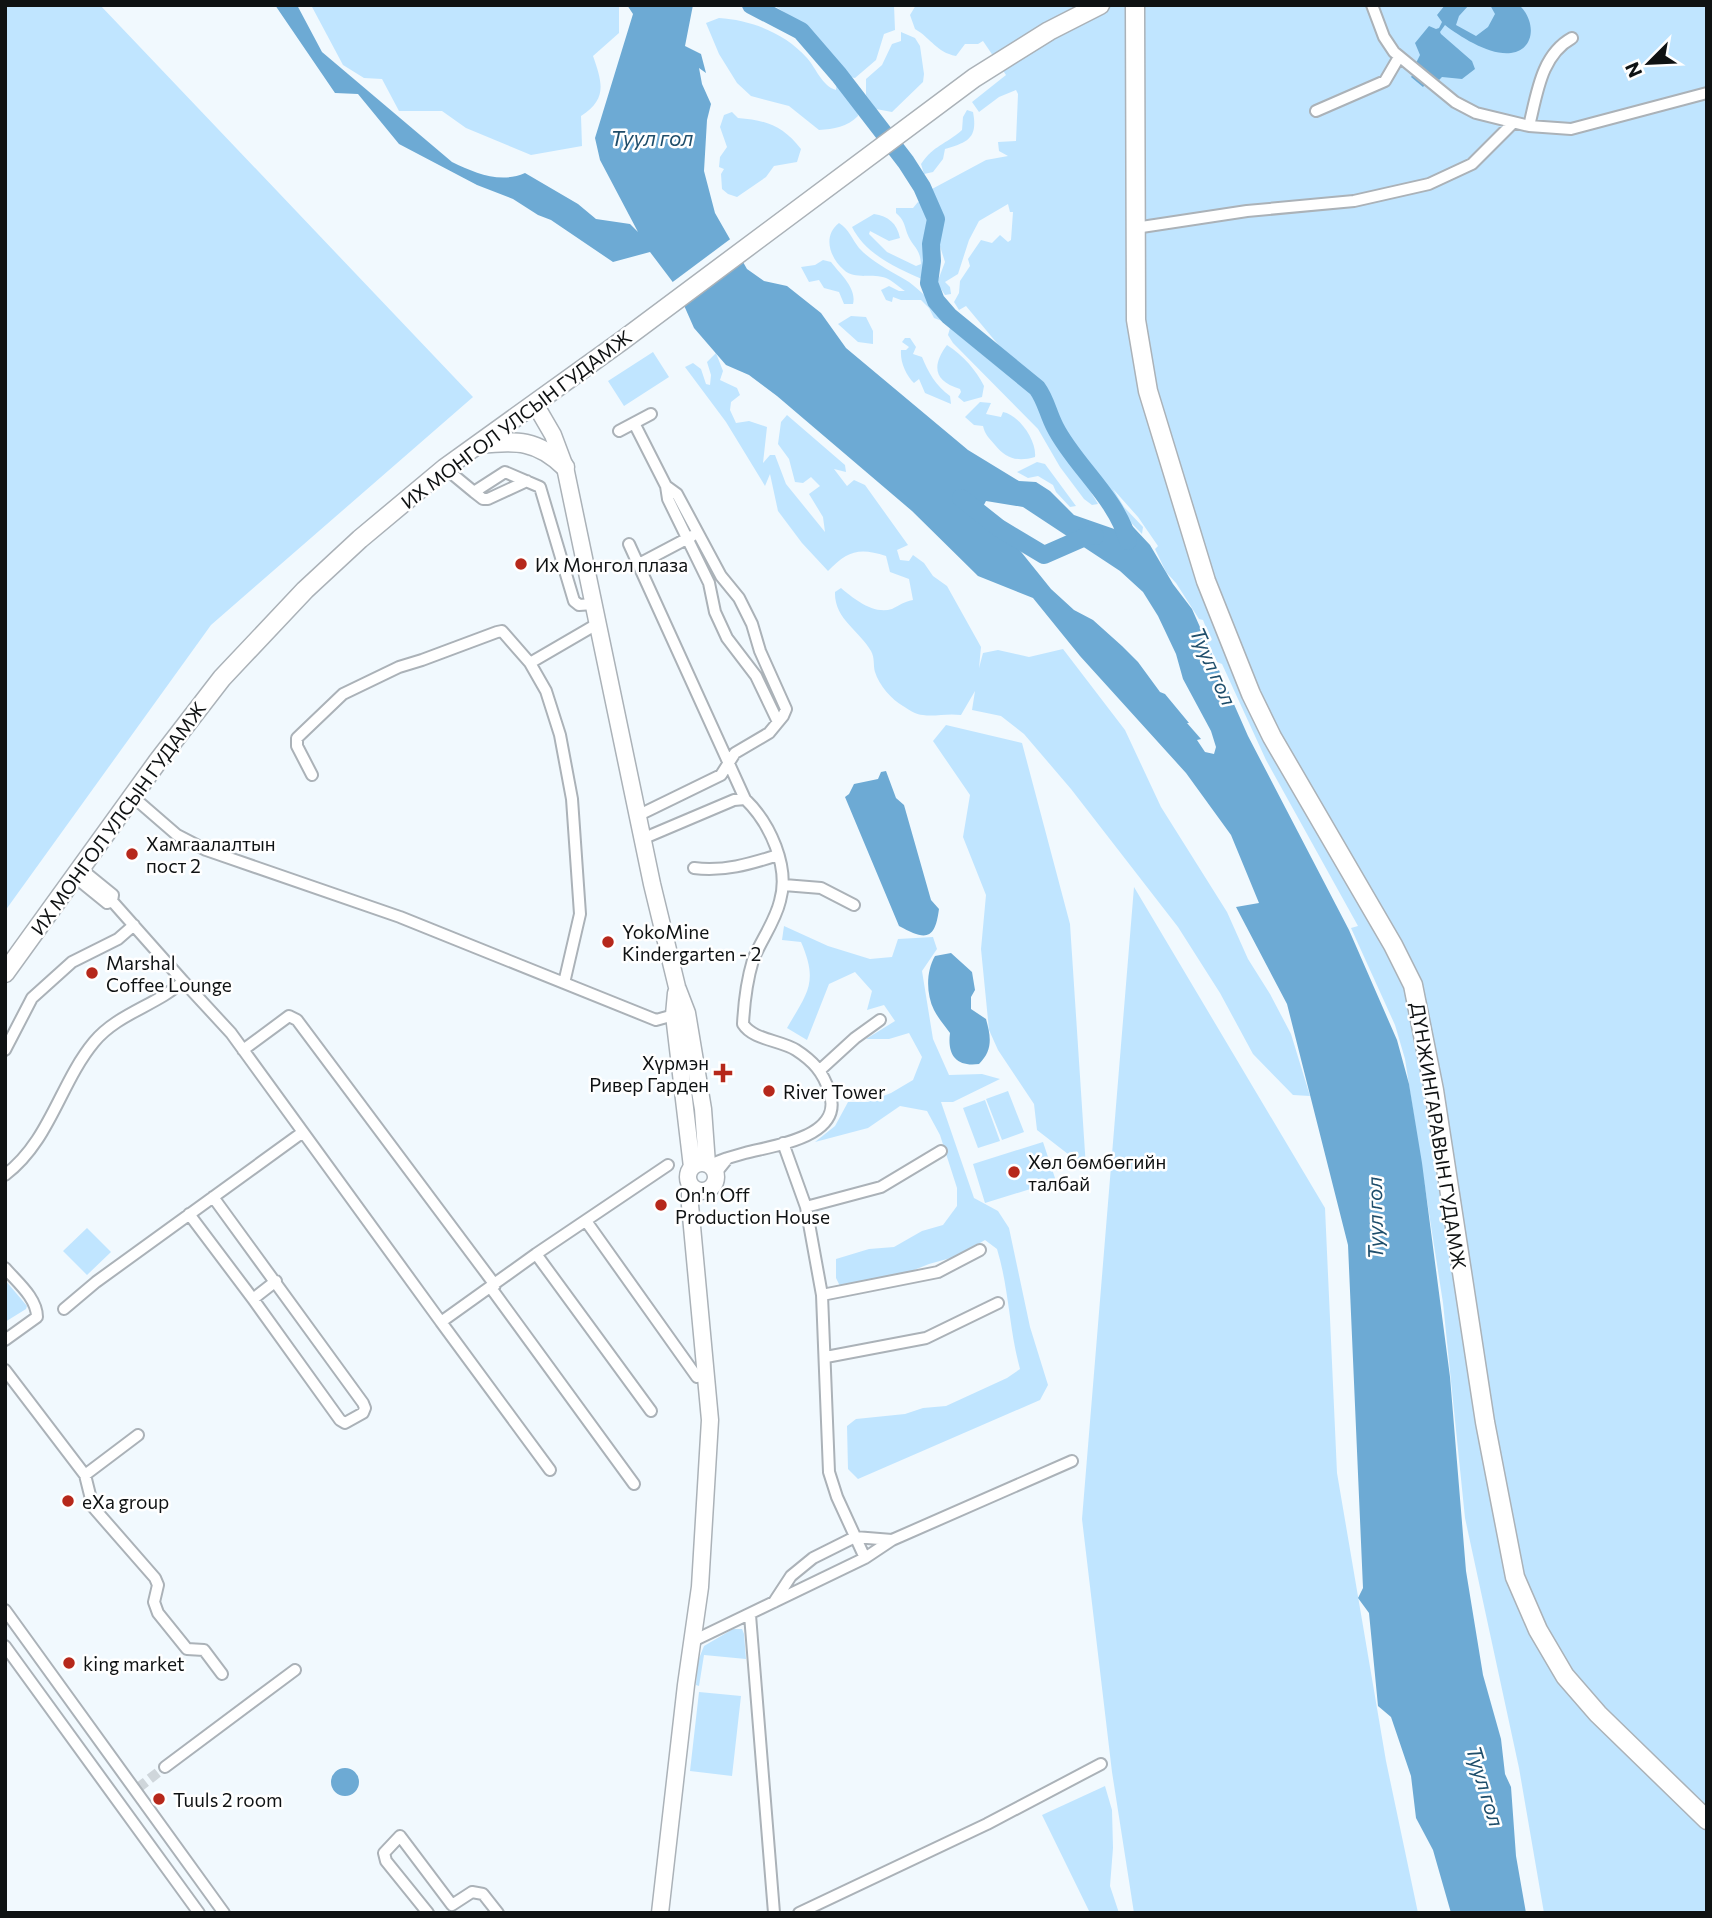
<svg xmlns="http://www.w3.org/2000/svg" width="1712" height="1918" font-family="Commissioner,sans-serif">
<rect width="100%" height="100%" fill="#f1f9fe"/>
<path fill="#c0e5ff" d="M5,5H100L473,397L211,625L5,911Z
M311,5H619V33L593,56C602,82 608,99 581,116L582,146L531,155L466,128L442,111H399L382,79L364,78L343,65Z
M773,5H894L895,30L884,34L876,60L855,78L849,77L809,28Z
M916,5H1707V1913H1544L1519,1768L1465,1518L1443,1303L1405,1059L1395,1025L1351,928L1358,926L1266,760L1222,664L1217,662L1205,637L1207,630L1203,620L1199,619L1176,583L1166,572L1155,549L1158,546L1138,517L1113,489L1124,507L1143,527L1142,534L1112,503L1059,424L1044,390L1011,360L966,306L959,310L954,302L959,293L960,281L970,266L968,259L981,240L992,243L1000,235L1008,242L1011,240L1013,212H1010L1008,204L979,221L969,240L958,274L945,282L950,287L951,294L945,295L937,283L945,262L939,243V211L932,189L986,160L1008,156L999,151L998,142L1016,141L1018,94L1016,90L999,97L979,112L972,102L1006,75L983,41L978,44H965L956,56C936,52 932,39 915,29L910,15Z
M719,18C751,20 785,33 807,58C816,68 822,86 836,90L837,80C849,86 858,103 858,116C847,127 834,129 819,130L789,106L751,96L737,83L719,54L706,23Z
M901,32L915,38L920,46L924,74L923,82L892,112L876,109L866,95V79L882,65L892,44L901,41Z
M967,110L973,112C978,138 968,142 945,149L943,159L933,172L924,174L921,164C934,145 945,145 962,130L963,117Z
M732,112L738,118C766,120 783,126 801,149L797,162L774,166L766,177L737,197L728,194L722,189L721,174L724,169L719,167L720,157L727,147L720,127L724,115Z
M918,202L923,203L928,216L924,280C897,268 866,255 852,227L874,214C888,216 897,223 900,238L889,241L870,231L869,234L887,252L916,266L921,264C920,247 912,247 907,233C904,224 904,220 896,213V208H913Z
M839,223C849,229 852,239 859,248C873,263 891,271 909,282C920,290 931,302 941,312L942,321L934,318L929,308L921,300H901L893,297L892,302L886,300L881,290L889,286L899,291H905C899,287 893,281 886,278C874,273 854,280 844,270C830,258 822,236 839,223Z
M823,260L831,262C840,274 857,288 853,304H844L839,292L824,288L819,280L809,282L801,267L815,265Z
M851,316L866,317L873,331V344L858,342L838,324Z
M950,328L999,368L1020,379L1034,390L1043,406L1044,420L1055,441L1076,467L1098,504L1092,505L1084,499L1060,467L1038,429L953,343L948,335Z
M905,338H910L916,347L913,354L922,357C928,372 936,386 950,396L951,404L925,393L919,379L914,383C906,375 900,362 901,350H906L909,347L902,342Z
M947,345C963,355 976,370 984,386L982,397L964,402L958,397L961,392L960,389C933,381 932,365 947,345Z
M653,352L669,377L624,406L608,381Z
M716,353L723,371L720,380L737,388L740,395L731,402L730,410L736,423L749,421L767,427L763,463L770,455H775L786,484L825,532L823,517L809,494L820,486L811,477L803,483L795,482L789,459L778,444L781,422L787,415L845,465L846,472L834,469L847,486L854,480L865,485L908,545L897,550L900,560L909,561L913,555L924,563L933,576L947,586L981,647L979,668L983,653L998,650L1029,657L1063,649L1125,730L1161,807L1227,912L1248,959L1270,994L1291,1034L1310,1096L1293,1095L1253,1054L1220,993L1178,927L1071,789L1024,734L1001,716L972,710L975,691L961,715C946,713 935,717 923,715C916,715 908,709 903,706C892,700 879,685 875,672C873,665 875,658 871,651C860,631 834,619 835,592L841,588C853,598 873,615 892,609C900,605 903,602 913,600L909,579L890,572L886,556C859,547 847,551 828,571L802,543L778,511L770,474L765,486L726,422L685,367L693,363L701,369L706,384L710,385L711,375L707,362Z
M980,402L991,403L986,414L1001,417L1003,412C1019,415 1037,441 1035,457C1018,462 1006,459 995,445C989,438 985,435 983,426L974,425L965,417Z
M1037,462L1045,464L1076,506L1070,507L1056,492L1053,485L1038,476L1028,478L1017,472Z
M946,725L1022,743L1070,924L1086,1168L1037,1130L1034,1104L998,1050L989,1030L981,949L986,895L963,837L970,795L933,741Z
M1134,887L1325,1208L1337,1473L1386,1761L1418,1913H1134L1112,1772L1082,1519Z
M784,926L828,946L870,959L892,957L898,939L933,937L937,949L922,971L933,1039L949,1075L982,1074L1000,1079L953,1102H941L974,1198L998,1211L1009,1228L1030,1327L1048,1385L1040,1400L858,1479L848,1469L847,1426L856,1419L905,1414L923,1408L946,1406L1007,1378L1020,1369C1009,1329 1009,1288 997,1249L985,1240L958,1256L929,1264L894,1278L841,1288L836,1278V1259L869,1249L894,1247L922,1231L943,1225L957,1206V1188L940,1135L927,1111L900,1106L868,1128L815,1142L835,1126L848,1102H868L891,1093L913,1080L922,1057L909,1033L889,1039H866L895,1021L884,1005L867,1010L872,991L855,972L829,984L807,1040L787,1028C807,993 819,983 801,942L782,940Z
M1008,1091L1024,1132L1002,1140L986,1099Z
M985,1100L1000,1141L978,1148L963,1108Z
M1043,1142L1056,1181L985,1203L973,1164Z
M87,1228L111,1252L87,1275L63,1251Z
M5,1280L27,1306L26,1309L5,1322Z
M733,1629H742L744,1634L746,1659L704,1655L699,1686L696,1685L698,1661L704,1646Z
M699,1692L741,1696L732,1776L690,1771Z
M1105,1786L1112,1810L1113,1848L1110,1886L1119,1913H1090L1042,1815Z"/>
<path fill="#6daad4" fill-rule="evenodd" d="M275,5H297L322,52L452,162C475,173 500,184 525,173L578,204L596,219L630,224L638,232L600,160L595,138L633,14L627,5H693L685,46L701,54L706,73L699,68L702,84L711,104L707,120L704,171L715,213L747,269L764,281L787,286L821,313L846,348L968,450L1019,481L1036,482L1050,491L1074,515L1120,531L1117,522L1121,514L1150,545L1173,584L1192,609L1248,736L1349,930L1397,1040L1409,1084L1422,1163L1450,1377L1466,1571L1483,1675L1501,1739L1505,1774L1511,1787L1516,1856L1526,1913H1451L1433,1850L1416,1818L1411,1776L1391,1717L1378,1706L1369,1613L1358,1598L1363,1588L1348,1245L1287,1004L1236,907L1259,903L1231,835L1186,773L1080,656L1033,598L978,576L912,511L777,396L749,375L726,365L694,328L675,285L650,252L613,262L551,220L538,215L513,199L477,185L399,144L358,94L335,93ZM986,501L1023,507L1120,571L1143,592L1158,616L1176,654L1183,679L1211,731L1216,747L1214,754L1205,752L1197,740L1201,739L1187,723H1189L1165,694L1160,692L1138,662L1122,646L1093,620L1074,610L1051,589L1018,548L978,516Z
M1445,5H1469L1459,16L1456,25L1476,36L1488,27L1495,14L1490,5H1519C1535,19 1537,49 1511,53C1491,56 1460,37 1445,25L1440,32L1441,34L1472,61L1475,69L1462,79L1442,77L1439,80L1433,76L1423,87L1411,77L1419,66L1416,63L1420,55L1415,43L1429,26L1436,29L1439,28L1442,22L1437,15Z
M886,771L896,798L904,805L931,900L939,909C935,940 926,941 899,926L845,797L849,794L854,784L878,779L881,772Z
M951,953L972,972L975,990L971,997V1009L986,1019C991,1037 993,1050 979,1064C957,1067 947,1056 950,1033C945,1026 938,1018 934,1010C926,994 926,971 935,956Z
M331 1782a14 14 0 1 1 28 0a14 14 0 1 1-28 0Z"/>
<path fill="#f1f9fe" d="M733,237L745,258L681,306L670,284Z"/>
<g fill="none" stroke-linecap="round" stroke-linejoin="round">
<path stroke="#6daad4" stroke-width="18" d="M751,5L801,31L839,75L906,162L922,187L936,219L931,244L932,261L929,283L936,301L949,316L1037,388C1046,400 1048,414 1055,427C1074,465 1117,498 1128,541
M961,498L999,528L1044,555L1092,534L1095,536"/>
<path stroke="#cfd6db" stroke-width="10" stroke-dasharray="10 5" stroke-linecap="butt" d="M138,1788L165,1767"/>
<defs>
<path id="street" d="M1372,5L1384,37L1394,52L1455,102L1476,113L1529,126L1571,129L1707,93
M1316,111L1385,81L1399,57
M1529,126C1537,94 1541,55 1572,38
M1135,228L1247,211L1354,201L1429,184L1472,164L1513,123
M634,423L666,486L668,499L709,583L715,612L727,638L756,676L778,722
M619,431L651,414
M445,468L474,492L505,472L540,487L574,601L579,605L593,604
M474,492L483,499H488L527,481
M629,544L745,799C770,823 790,867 780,901C775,922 761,940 753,960C747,980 744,1004 743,1024C753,1040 780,1040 796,1050C813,1061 823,1072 829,1091C846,1137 775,1145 745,1153C733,1156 721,1160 709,1165
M639,564L692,536
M312,775L297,746V738L343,694L399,667L422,660L497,632L502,631L530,663
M132,796L177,835L206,850L400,917L656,1020L674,1015
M637,816L721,775L735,753L769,733L783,716L786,709L760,651L752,624L739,598L721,576L677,494L666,486
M642,839L734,800L745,799
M694,868C723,872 750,864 778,855
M81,869L113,895L112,901L183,981
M75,877L107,903L112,901
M784,885L821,888L854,905
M564,983L580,914L572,799L560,735L546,691L530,663L597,624
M5,1050L32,998L72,962L118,939L134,925
M243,1050L289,1016L297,1020L495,1285
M820,1070L855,1038L880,1020
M783,1143L806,1207L822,1295L829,1472L837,1497L865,1558
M716,1173L728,1158
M5,1175C50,1141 60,1083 94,1042C118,1013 158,1005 183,981L231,1033L441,1322
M806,1207L881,1187L941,1151
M189,1214L253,1299L340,1420L345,1423L363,1413L365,1408L363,1403L213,1197
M586,1221L697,1377
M536,1254L651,1411
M5,1268C17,1282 37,1298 37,1317L5,1340
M491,1288L634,1484
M822,1295L938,1272L980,1250
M253,1299L276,1281
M64,1309L96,1282L303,1132
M826,1357L926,1338L998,1303
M5,1370L85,1475L93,1507L155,1578L158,1585L154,1602L158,1613L187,1649L204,1650L222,1674
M550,1470L441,1322L536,1254L668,1165
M85,1475L138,1435
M774,1602L791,1576L813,1558L855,1537L892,1540
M5,1610L224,1913
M750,1615L774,1913
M693,1641L865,1558L892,1540L1072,1461
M5,1646L199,1913
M165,1767L295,1670
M428,1913L386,1861L384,1853L400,1836L452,1905L472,1892L483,1894L498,1913
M799,1913L987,1824L1101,1764"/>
<path id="secondary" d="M535,404L553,435L565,467L652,884L677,987L687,1013L703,1109L707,1164
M676,993L674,1015L692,1167
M688 1177a14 14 0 1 1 28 0a14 14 0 1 1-28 0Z
M660,1913L686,1685L700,1587L710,1420L690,1205V1185"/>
<path id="primary" d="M1135,5L1136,320L1148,391L1206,581L1251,694L1272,737L1393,945L1413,985L1434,1090L1485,1422L1515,1577L1538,1630L1565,1676L1598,1714L1707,1820
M480,444C516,440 538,440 565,467
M5,973L158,761L222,678L305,590L360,539L445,468L623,340L974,78L1049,31L1100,5"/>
</defs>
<use href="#street" stroke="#abb2b8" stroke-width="14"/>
<use href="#secondary" stroke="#abb2b8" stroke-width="19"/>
<use href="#primary" stroke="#abb2b8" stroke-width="21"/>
<use href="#street" stroke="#fff" stroke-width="10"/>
<use href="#secondary" stroke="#fff" stroke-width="16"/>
<use href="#primary" stroke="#fff" stroke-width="18"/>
</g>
<g fill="#b6281b" stroke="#fff" stroke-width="2.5">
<circle cx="521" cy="564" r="7"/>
<circle cx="132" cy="854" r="7"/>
<circle cx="608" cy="942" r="7"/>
<circle cx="92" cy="973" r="7"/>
<path d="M719.5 1062.5h7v7h7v7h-7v7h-7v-7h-7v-7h7z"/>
<circle cx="769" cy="1091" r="7"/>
<circle cx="1014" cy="1172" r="7"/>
<circle cx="661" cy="1205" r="7"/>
<circle cx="68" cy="1501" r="7"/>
<circle cx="69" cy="1663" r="7"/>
<circle cx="159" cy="1799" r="7"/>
</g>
<g text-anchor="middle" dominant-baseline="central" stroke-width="5" stroke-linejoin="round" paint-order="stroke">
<g font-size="19" fill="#0f1213" stroke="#fff">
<text transform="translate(516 419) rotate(-37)">ИХ МОНГОЛ УЛСЫН ГУДАМЖ</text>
<text transform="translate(118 818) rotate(-54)">ИХ МОНГОЛ УЛСЫН ГУДАМЖ</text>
<text transform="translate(1439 1136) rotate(81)">ДҮНЖИНГАРАВЫН ГУДАМЖ</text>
</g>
<g font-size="19" fill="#0f1213" stroke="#fff" text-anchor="start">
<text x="535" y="564">Их Монгол плаза</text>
<text x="146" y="843">Хамгаалалтын<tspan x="146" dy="22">пост 2</tspan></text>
<text x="622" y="931">YokoMine<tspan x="622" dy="22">Kindergarten - 2</tspan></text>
<text x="106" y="962">Marshal<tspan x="106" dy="22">Coffee Lounge</tspan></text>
<text x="709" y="1062" text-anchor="end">Хүрмэн<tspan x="709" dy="22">Ривер Гарден</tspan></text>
<text x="783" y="1091">River Tower</text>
<text x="1028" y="1161">Хөл бөмбөгийн<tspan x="1028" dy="22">талбай</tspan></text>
<text x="675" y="1194">On'n Off<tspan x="675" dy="22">Production House</tspan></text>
<text x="82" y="1501">eXa group</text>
<text x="83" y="1663">king market</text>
<text x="173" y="1799">Tuuls 2 room</text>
</g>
<g font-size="21" font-style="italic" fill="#1f4e6b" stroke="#fff">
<text x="652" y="137">Туул гол</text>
<text transform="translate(1214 666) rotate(66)">Туул гол</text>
<text transform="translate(1374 1218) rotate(-91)">Туул гол</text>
<text transform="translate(1486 1786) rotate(73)">Туул гол</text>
</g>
</g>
<rect width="1712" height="1918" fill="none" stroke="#0f1213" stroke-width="14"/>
<g transform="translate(1649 63) rotate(246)" stroke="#ffffff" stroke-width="5" paint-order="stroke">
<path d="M0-5L12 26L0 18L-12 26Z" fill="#0f1213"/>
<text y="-10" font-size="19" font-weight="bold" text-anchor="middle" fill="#0f1213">N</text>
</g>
</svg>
